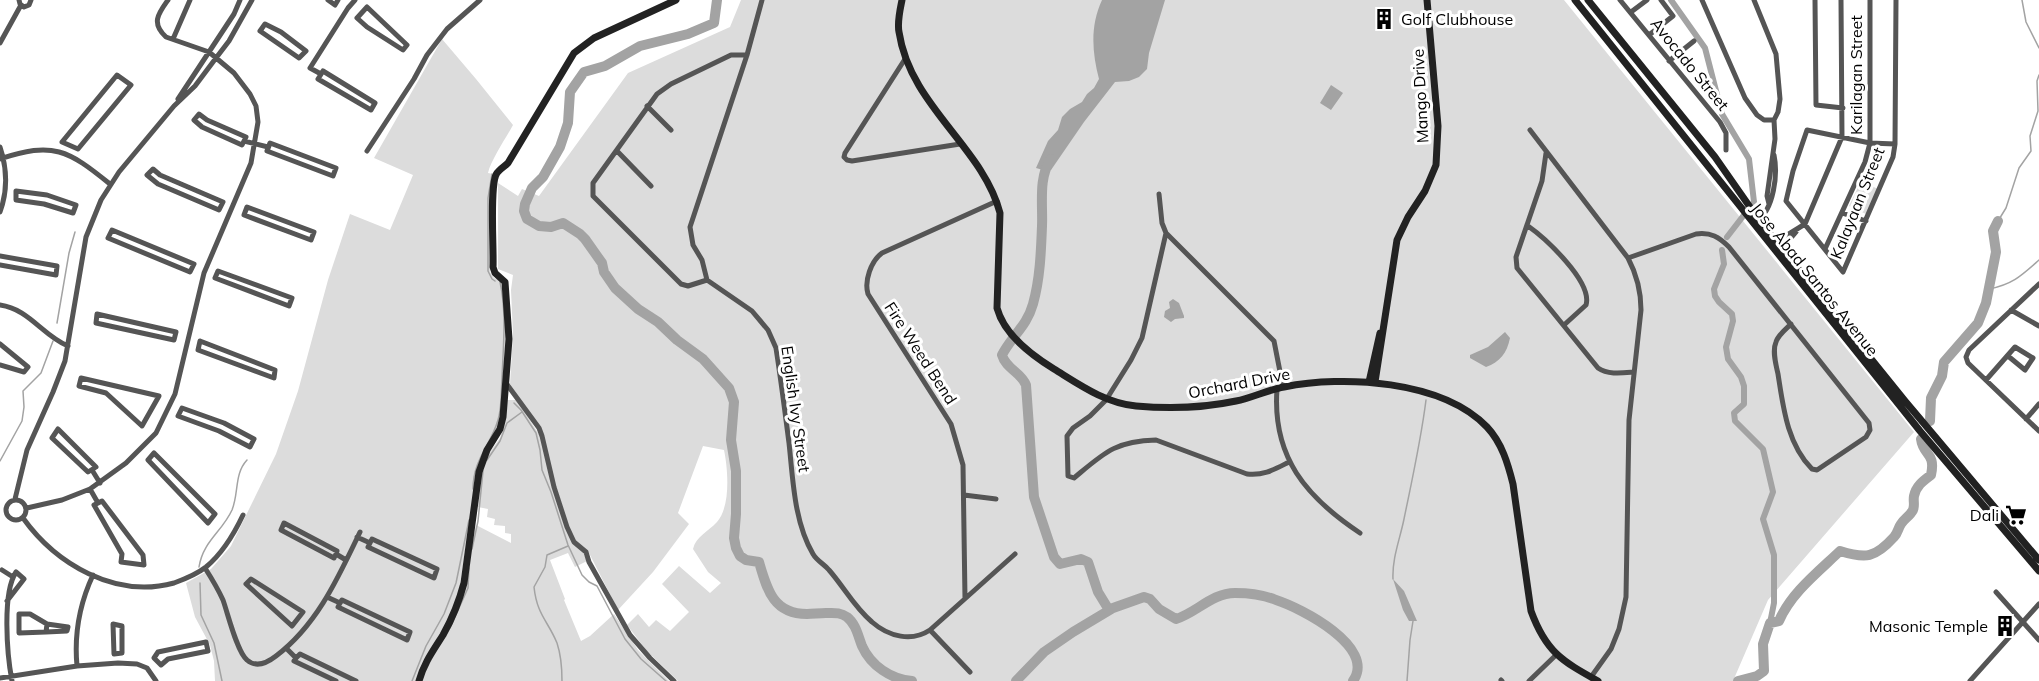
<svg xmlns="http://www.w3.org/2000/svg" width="2039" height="681" font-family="Mulish,sans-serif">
<rect width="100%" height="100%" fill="#fff"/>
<path fill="#dcdcdc" d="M741,0H1564L1914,432L1768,600L1733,681H678L646,650L627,625L638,614L649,627L656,620L670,631L689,612L662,584L679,566L710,593L721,583L708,572L693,549C696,536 708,532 717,522C731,506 728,469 724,450L703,446L678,513L689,524L653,572L618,610L589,553L574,539L570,530L553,477L540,428L510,384L513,335L511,290L513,275L498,269V183L518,196L522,189L539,196L628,73L730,27Z
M442,39L476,79L513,125C506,138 491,160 488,173L493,174L490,272L494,278L501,281L506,336L499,425L487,447L466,544L458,599L418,681H215L214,661L210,645L195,617L186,583L211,569L231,546L276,454L298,391L328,280L350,214L390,230L413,175L374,158Z
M1861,181L1878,189L1866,214L1849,206Z
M507,400H517L540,436L567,532L583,552L587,561L575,567L568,553L550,560L565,599L564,600L581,641L590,636L614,614L638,650L669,681H420L453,619L476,525L511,543V534L505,533V526L494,525L495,519L487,517L488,509L478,507L481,472L487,456L500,438L506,417Z"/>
<path fill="#a3a3a3" d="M1102,0H1165L1149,53L1147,69L1139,77L1129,81L1115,82L1084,122L1051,170H1043L1036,168L1048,141L1058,130L1062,117L1070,109L1082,102L1087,94L1094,88L1099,79C1092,52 1090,26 1102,0Z
M1331,85L1343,93L1331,110L1320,103Z
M1173,299L1179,303L1184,316V318L1175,319L1171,322L1164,317L1165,311L1170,308L1169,302Z
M1505,332L1510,338C1507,353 1500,362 1486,367L1470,358V355L1488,347Z
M1393,579L1404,591L1417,621H1409L1403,610Z"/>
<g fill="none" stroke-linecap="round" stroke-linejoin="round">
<path stroke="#a3a3a3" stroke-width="1.5" d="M2022,0L2026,22L2039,48
M492,174L488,198V271L492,279L495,281
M1998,221L2006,208L2019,168L2031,151L2030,136L2038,111L2037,81L2039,75
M1989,289C2013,284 2021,276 2039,260
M57,323L69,253L75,232
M514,403L521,410L536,433L540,450L542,470L551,492L568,545L582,575L589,582L597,586L625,639L641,659L666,681
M487,460L500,441L507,423L522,412
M0,461L22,421L24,407L23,391L41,373L53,341
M473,489C473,459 491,445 498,420C502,407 501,392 502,379C503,348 507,313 500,282
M472,549L478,521L483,471
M199,567C203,541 222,532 232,510C239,493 234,474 247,460
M1393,579C1392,558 1400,539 1404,519C1412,480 1421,440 1426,400
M200,583L201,615L214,643L222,681
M450,628L468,588L469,568
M412,681L426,646L444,614L456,583L469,520
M562,681C562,668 561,655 557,643C548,621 537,615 534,587L545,567L547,555L568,546
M1407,681L1410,640L1413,621"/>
<path stroke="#a3a3a3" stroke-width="6" d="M1671,0L1705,48L1722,114L1749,159L1754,202L1727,237
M1722,250L1724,264L1714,289L1715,296L1719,302L1732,314L1733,321L1726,347L1728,359L1741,377L1744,386V404L1734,413L1735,421L1763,449L1773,492L1763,519L1774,555V603L1770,623"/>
<path stroke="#a3a3a3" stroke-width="10" d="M717,0L714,23L688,34L640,46L605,66L584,72L570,92L568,123L560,147L543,177L532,188L525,204L524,211L527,219L539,226L551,227L563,223L580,234L585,239L602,263L604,272L615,288L638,309L658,322L677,340L703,359L729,388L734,402L731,440L736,471V514L734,538L736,548L740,556L746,560L759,562C767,589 773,614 807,614C813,614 819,613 826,613C834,613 840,612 847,617C856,624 858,636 862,646C871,666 891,679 912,681
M1051,159C1038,177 1043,205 1042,226C1041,252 1040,279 1033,304C1027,326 1011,337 1002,355C1006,369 1021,372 1026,385L1034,497L1054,557L1060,564L1081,559L1088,562L1098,592L1109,610
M1930,421L1931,398L1942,376L1944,362L1978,323L1986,303L1996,252L1993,231L1998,221
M1016,681L1044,652L1073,632L1113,608L1144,597L1150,599L1159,609L1176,619C1196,613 1212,593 1235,593C1247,593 1264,595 1276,600C1301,608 1377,647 1353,681
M1738,681L1757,676L1764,671L1763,644L1770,623L1779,621C1791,593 1818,572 1840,551C1866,559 1875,558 1894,537C1898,533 1898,528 1901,524C1904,519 1910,516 1913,510C1915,505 1913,501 1914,496C1916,486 1923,481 1931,475C1936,452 1923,456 1921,439"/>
<path stroke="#555" stroke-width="5" d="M19,0L20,4L24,7L29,5L31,0
M328,0L335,5L338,0
M762,0L747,55L690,227L693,245L702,260L707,280L752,311L768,330L776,348C781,380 785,412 789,443C793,479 794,522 813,554C817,561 824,564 829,570C844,587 854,607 872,622C889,637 912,642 930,630L1015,554
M1620,0L1720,122L1726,133V150
M1702,0L1745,98L1757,115L1764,120H1774
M1754,0L1776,54L1780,99L1778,112L1774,120L1775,139L1767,196L1769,204
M1815,0L1816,105L1843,108
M367,7L407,45L403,50L367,27L357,18Z
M1631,12L1647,0
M265,24L281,32L306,51L299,58L260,31Z
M1649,35L1673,16L1661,0
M173,39L190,0
M0,43L21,5
M905,59L845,153L844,157L847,160L852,161L960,144
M1669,61L1694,41
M323,71L375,103L371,110L318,79Z
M321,74L310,68L348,8L355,0
M117,75L131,85L78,149L62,142Z
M178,99L234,14L240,0
M647,106L671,130
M199,114L207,120L246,137L242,145L202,127L194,120Z
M1530,130L1628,258C1637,275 1641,290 1641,310L1629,420L1626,597L1619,629L1611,649L1591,677
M244,141L268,147
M270,143L336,168L333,176L267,151Z
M1895,144L1870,143L1807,130L1793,171L1786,201L1843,272L1893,157L1895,144L1896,0
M0,147C7,168 8,190 0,212
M367,151L414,79L427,55L447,29L480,0
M617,151L651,186
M1546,153L1542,181L1516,257L1517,268L1598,368C1608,375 1622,373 1634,372
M0,159C53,141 68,150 110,184
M153,169L160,175L223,202L219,210L158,184L147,175Z
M16,191L47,195L76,205L73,213L44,204L16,200Z
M1159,194L1162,223L1166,233L1274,341L1283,387
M247,207L314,232L311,240L244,215Z
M1842,213L1866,221
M1757,221C1774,209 1778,174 1774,155
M1528,226C1545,238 1593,282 1586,305L1564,325
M112,230L194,264L190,272L108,238Z
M1166,233L1142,338L1131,360L1106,400L1090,416L1073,428L1067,436L1068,476L1074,478C1104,453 1115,441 1156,440L1247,474C1264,476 1275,469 1289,462
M1776,245L1784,237L1805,224L1842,137L1841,0
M1780,248L1785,245L1796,232
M1825,249L1865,162L1870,143V0
M0,256L57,266L56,275L0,265
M1628,258L1696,234C1711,232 1719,237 1729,247L1869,423L1870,430L1866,437L1817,470L1812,469C1787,444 1783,406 1778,374C1776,365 1772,351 1776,342C1778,335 1786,329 1791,324
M218,271L292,298L289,306L215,278Z
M707,280L688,286L681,284L593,196V183L657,94L671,84L731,55H747
M2039,284L1969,350L1966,357L1968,363L2039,431
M0,305C29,309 42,335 68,346
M2011,310L2039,326
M97,314L176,332L174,340L96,323Z
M200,341L275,370L274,378L198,350Z
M0,344L28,367L24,372L0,365
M81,378L159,396L142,426L106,393L79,386Z
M1986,380L2015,347L2033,358L2025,370L2008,356
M506,383L539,428L542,436L554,487L567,527L574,542L586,552L589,562L630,635L650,658L674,681
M1277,389C1272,457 1306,497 1360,533
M182,408L224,423L254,439L250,447L219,431L178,416Z
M2026,419L2039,404
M58,429L96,467L88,472L52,438Z
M154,453L215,514L208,523L148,460Z
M92,470L100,483
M90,489L98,503
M964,495L996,499
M15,499L27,450L53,392L65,361L86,237L101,200L119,172L174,106L195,86L216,58L229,41L252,0
M6 510a10 10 0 1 1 20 0a10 10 0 1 1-20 0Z
M102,501L143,555L144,565L121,562L122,554L94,505Z
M27,508L62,500L90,489L126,463L156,433L175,394L204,273L251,163L258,122L256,106L250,94L234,73L209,52L166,37C151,23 158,14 168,0
M23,518C56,564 115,599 174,583C185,579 197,574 206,567C223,553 234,534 243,515
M357,537L370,543L372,539L437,569L434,578L368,547L370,543
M336,554L337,551L284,523L281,530L334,558L336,554L346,560
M205,568C212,579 218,589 223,600C228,614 237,652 247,660C256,668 267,663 276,656C317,625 338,578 360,532
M2,570L13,577
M251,579L303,612L292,626L246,584Z
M1996,592L2039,640
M327,597L340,603L338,607L407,640L410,632L342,600L340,603
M965,598L963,465L951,424L868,294C864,281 871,261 882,253L997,201
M7,601L24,579L16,572C2,593 7,655 12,681
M19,614H30L47,624L46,632L19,633Z
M113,624L122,626V653L114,654Z
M930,630L970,672
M46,632L67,631L68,627L47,624
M206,642L208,651L168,659L161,665L154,658L158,652Z
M286,648L296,658L294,661L336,681
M296,658L300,654L356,681
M77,666C74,634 79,605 93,575
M0,678L77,666L118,663L137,664L147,668L156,681
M1501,680L1502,681
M1529,681L1556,655
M1970,681L2039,604"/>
<path stroke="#222" stroke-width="7" d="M902,0C900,10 897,22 899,32C910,106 983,147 1000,213L997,308C1004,334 1031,355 1054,369C1080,385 1105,403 1136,406C1169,409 1203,408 1236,401C1252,398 1267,390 1284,387C1343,375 1442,380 1487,427C1502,443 1508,464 1513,484L1531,611C1546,652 1562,661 1598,681
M1575,0L1920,431L2039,571
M1588,0L1715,157L1759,220L1905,401L2039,560
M1369,382L1380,333
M1375,382L1397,240L1408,217L1425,191L1436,165L1438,126L1427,0
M419,681C424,663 433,651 443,635C452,619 459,602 464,583L479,472L487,450L500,429L503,417L509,339L505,282L495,273L493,267C494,250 489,183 497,173C500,169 505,166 508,163L574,53L594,38L676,0"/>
</g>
<defs>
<symbol id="building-bare" viewBox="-9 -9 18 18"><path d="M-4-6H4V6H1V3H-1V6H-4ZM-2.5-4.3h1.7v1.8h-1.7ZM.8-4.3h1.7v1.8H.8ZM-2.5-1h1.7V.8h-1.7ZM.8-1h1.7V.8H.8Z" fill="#000" stroke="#fff" stroke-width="2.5" paint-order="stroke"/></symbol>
<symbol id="supermarket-bare" viewBox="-9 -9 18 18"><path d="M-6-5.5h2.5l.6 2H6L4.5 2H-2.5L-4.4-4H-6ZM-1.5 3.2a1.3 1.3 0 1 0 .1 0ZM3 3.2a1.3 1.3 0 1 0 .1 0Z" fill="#000" stroke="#fff" stroke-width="2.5" paint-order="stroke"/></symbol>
</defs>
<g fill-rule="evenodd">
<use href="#building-bare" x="1369" y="4" width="30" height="30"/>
<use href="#supermarket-bare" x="2001" y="500" width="30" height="30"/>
<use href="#building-bare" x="1990" y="611" width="30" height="30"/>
</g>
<g text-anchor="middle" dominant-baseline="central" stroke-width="6" stroke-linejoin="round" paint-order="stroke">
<g font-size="16" fill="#000" stroke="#fff" text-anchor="end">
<text x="1401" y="19" text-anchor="start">Golf Clubhouse</text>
<text x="1999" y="515">Dali</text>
<text x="1988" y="626">Masonic Temple</text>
</g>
<g font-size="16" fill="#000" stroke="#fff">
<text transform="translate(1690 64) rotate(51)">Avocado Street</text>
<text transform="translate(1856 75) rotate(-90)">Karilagan Street</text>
<text transform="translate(1420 96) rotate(-93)">Mango Drive</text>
<text transform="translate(1857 203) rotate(-68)">Kalayaan Street</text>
<text transform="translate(1815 279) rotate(51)">Jose Abad Santos Avenue</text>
<text transform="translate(921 353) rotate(57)">Fire Weed Bend</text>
<text transform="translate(1239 383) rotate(-11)">Orchard Drive</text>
<text transform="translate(796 409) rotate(82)">English Ivy Street</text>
</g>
</g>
</svg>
